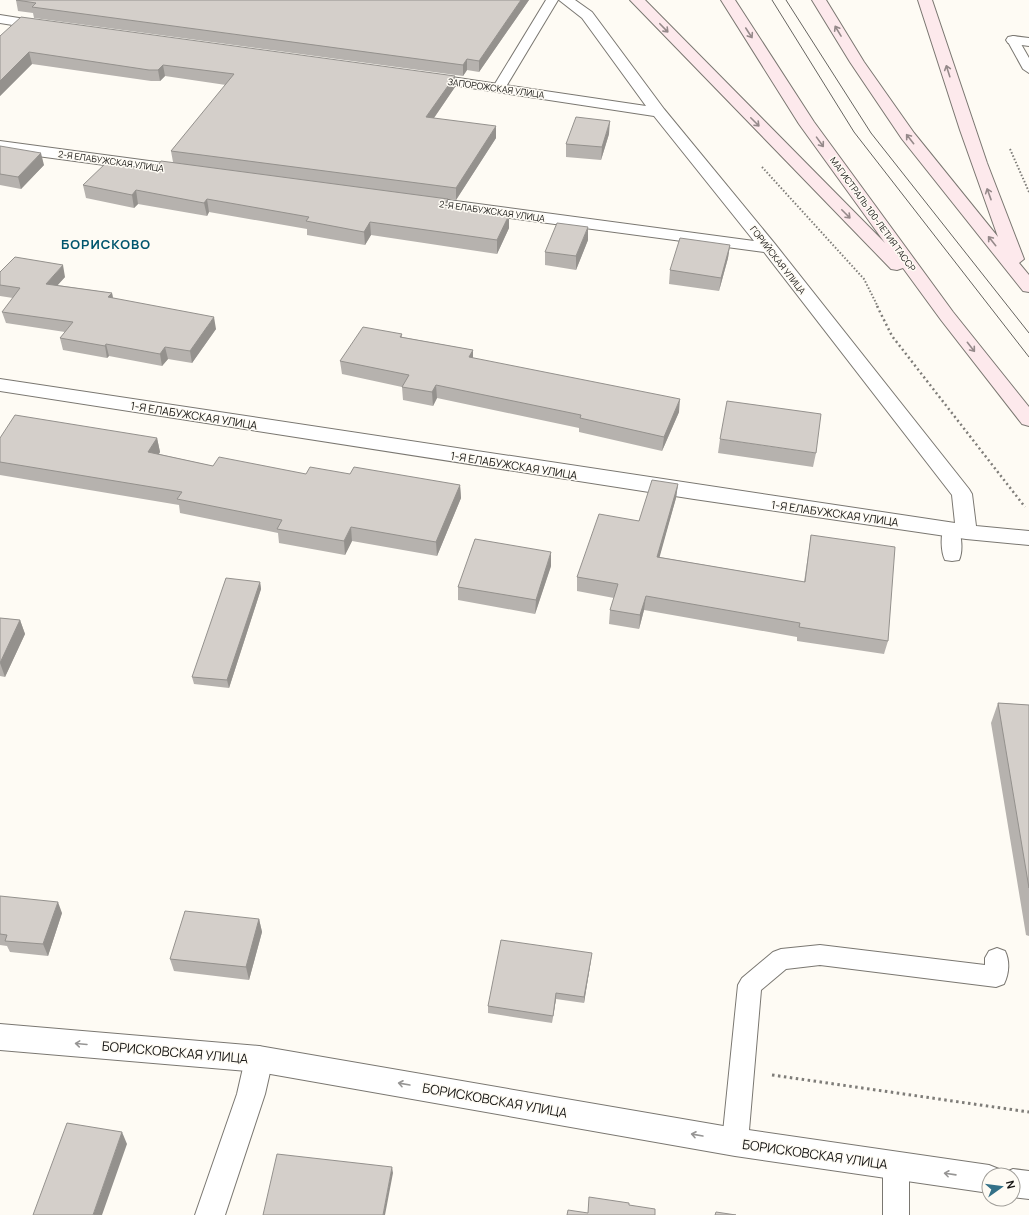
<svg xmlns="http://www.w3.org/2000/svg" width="1029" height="1215" font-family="Manrope,sans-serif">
<rect width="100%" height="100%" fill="#fefbf4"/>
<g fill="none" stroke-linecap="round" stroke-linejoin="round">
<defs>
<path id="service" d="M546,0H558L504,90H494L493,87Z
M1013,36L1017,37L1029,58V73L1023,69L1007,40Z
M951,524L957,526C962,534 963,552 959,560L952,561L945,560C941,552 940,534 945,526Z
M820,945L985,965V958L989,951L997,948L1005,951C1010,961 1009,974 1004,984L996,987L820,965L786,969L761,990L748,1142L744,1150L735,1154L726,1150L722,1142L738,985L742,978L773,952L781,949Z
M896,1154L905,1157L909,1166V1215H883V1166L887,1157Z"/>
<path id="minor" d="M559,0H575L592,12L664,109L775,244L969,489L972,494L976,526L1029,531V545L966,539L694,499L0,391V379L955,523L952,495L764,252L413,205L411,201L413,197L419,196L754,241L654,116L425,81L420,80L418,77L420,74L425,73L646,106L582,18Z
M0,15L44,22L49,23L51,26L49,29L44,30L0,23Z
M1013,36L1029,38V46L1008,43L1006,40L1008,37Z
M0,141L179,165L185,167L187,170L185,173L179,175L0,151Z
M259,1046L269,1050L273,1059L265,1094L225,1215H195L237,1094L245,1059L249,1050Z"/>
<path id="tertiary" d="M0,1024L259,1046L735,1128L989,1165L999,1169L1002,1174L1013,1169L1029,1171V1199L1013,1197V1175H989V1193L735,1156L259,1072L0,1050Z"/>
<path id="secondary" d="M630,0H645L885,243L799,124L721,0H735L814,122L953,312L1029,407V426L1022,424L941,320L903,268L897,270L891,269Z
M812,0H826L864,62L914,133L998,237L960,130L918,0H932L987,163L1024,259L1019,263L1029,275V292L1023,291L902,139L850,62Z"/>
</defs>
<use href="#service" stroke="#7a7771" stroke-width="2"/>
<use href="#minor" stroke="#7a7771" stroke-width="2"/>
<use href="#tertiary" stroke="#7a7771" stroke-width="2"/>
<use href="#secondary" stroke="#7a7771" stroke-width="2"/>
<path stroke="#7e7c78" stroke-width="2" stroke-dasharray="1.5 2" stroke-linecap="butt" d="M1010,149L1029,192
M762,167L864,279L878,307"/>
<path stroke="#7e7c78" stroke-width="2.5" stroke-dasharray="2 3" stroke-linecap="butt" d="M877,306L892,336L1025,507"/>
<path stroke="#7e7c78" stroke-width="3" stroke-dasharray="2.5 3.5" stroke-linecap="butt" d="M772,1075L1029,1112"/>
<use href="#service" fill="#fff" fill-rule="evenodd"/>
<use href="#minor" fill="#fff" fill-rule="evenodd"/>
<use href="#tertiary" fill="#fff" fill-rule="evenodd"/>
<use href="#secondary" fill="#fde9ec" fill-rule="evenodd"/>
<path stroke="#666460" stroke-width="1" d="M772,0L854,132L1029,357
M786,0L871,133L1029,333"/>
</g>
<path fill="#b6b2ae" d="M16,0H529L479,72L467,70L463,76L34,18L33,13L18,11Z
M0,36L455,76V87L434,118L496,138L456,200L448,199V207L509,228L497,254L371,235L365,245L307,235V229L209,212L207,216L138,204L134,208L86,198L83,185L147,169L158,165L173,162L171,151L226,85L165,76L160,81H151L32,64L0,96Z
M609,134L601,160L566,157V144Z
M0,146L44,165L21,189L0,185Z
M588,240L576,270L545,265V252Z
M730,245L728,258L719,291L669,284L670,270Z
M0,272L65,277L57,285L112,293L113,298L216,329L192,363L168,359L162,366L109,356L107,358L63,350L60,338L65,332L6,323L2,312L13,298L0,296Z
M402,334V337L473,350V358L679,412L662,451L579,432V428L437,398L433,406L403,400L402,387L342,374L340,361Z
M0,438H157L160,452L159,454L213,466L306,474H350L460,485L461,498L437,556L352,541L345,555L279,543L278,533L180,513L179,505L0,475Z
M720,439L816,453L813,467L718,453Z
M678,484L676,498L659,557L804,582L809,549L811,535L888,641L884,654L797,641V637L644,610L639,629L609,624L610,610L614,598L577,591V577L639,521Z
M551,566L535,614L458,600V587Z
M260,582L261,589L229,688L194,684L192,677Z
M0,618L20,620L25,634L5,677L0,676Z
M998,703L1029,705V936L1026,935L991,723Z
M0,896L62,913L48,956L10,952L7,946L0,945Z
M259,919L262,932L249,980L174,971L170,959Z
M591,960L584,1003L556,999L552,1023L488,1013V1006Z"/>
<path fill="#94918d" d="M521,0H529L479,72V61Z
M29,52L32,64L0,96V81Z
M467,59V70L463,76V65Z
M163,65L165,76L160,81L158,70Z
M455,76V87L427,128L426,117Z
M610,121L609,134L601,160L602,147Z
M496,126V138L456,200V188Z
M41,153L44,165L21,189L18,177Z
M136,190L138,204L134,208L132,195Z
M207,199L209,212L207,216L204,203Z
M448,199V212L443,206Z
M509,215V228L497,254V240Z
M370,222L371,235L365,245L364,232Z
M588,227V240L576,270V256Z
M730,245L728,258L719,291L721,278Z
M63,265L65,277L49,295L46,284Z
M112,293L114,304L108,297Z
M214,317L216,329L192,363L190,351Z
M106,344L109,356L107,358L105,346Z
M165,347L168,359L162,366L160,354Z
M473,350V364L469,357Z
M436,385L437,398L433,406L432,392Z
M680,399L679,412L662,451L664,437Z
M157,438L160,452L151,466L148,452Z
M678,484L676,498L656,570L657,557Z
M460,485L461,498L437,556L436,542Z
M351,527L352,541L345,555L344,541Z
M551,552V566L535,614L536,600Z
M260,582L261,589L229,688L227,680Z
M646,596L644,610L639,629L640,615Z
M20,620L25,634L5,677L0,663Z
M58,902L62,913L48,956L43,944Z
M259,919L262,932L249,980L246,967Z
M592,953L591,960L584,1003V997Z
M556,993V999L552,1023L553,1016Z
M122,1132L127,1144L102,1215H93Z
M392,1167L393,1173L385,1215H383Z"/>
<path fill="#d4cfca" stroke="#94918d" d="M16,0H521L479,61L467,59L463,65L32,7L36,3Z
M21,17L455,76L426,117L496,126L456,188L171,151L234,74L163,65L158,70H149L29,52L0,81V36Z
M576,117L610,121L602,147L566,144Z
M0,146L41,153L18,177L0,174Z
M161,161L448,199L443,206L509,215L497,240L370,222L364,232L306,221L309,217L207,199L204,203L136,190L132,195L83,185L107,162L147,169L152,164L158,165Z
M557,223L588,227L576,256L545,252Z
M680,238L730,245L721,278L670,270Z
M15,257L63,265L46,284L112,293L108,297L214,317L190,351L165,347L160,354L106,344L105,346L60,338L73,322L2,312L20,288L0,285V272Z
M363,327L402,334L400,337L473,350L469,357L680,399L664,437L580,418L581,415L436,385L432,392L402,387L409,375L340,361Z
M727,401L821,414L816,453L720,439Z
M15,415L157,438L148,452L213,466L219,457L306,474L310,467L350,474L354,467L460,485L436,542L351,527L344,541L277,529L282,520L177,499L182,492L0,462V438Z
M652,480L678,484L657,557L805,582L811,535L895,547L888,641L799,627L800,623L646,596L640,615L610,610L618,584L577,577L599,514L639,521Z
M475,539L551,552L536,600L458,587Z
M226,578L260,582L227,680L192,677Z
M0,618L20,620L0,663Z
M998,703L1029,705V888Z
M0,896L58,902L43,944L5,941L7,935L0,934Z
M185,911L259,919L246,967L170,959Z
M501,940L592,953L584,997L556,993L553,1016L488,1006Z
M67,1123L122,1132L93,1215H33Z
M277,1154L392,1167L383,1215H263Z
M589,1197L629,1203V1205L655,1209V1215H567L568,1210L588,1213Z
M716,1212L736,1215H715Z"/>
<defs><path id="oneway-shaft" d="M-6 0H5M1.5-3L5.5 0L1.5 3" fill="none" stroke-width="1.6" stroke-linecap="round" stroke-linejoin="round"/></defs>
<g stroke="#95898a">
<use href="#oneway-shaft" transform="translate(664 28) rotate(46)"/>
<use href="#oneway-shaft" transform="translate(838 31) rotate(-121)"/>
<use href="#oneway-shaft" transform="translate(749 33) rotate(57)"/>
<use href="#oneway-shaft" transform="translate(948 71) rotate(-108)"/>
<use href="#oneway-shaft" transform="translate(755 122) rotate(45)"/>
<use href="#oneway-shaft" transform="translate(910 139) rotate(-128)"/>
<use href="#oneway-shaft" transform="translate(820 142) rotate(54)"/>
<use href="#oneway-shaft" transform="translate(989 194) rotate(-110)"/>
<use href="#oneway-shaft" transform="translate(846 214) rotate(45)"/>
<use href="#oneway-shaft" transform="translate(992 241) rotate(-129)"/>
<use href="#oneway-shaft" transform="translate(971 347) rotate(52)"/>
</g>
<g stroke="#969594">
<use href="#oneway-shaft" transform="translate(81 1044) rotate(-175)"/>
<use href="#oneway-shaft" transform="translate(404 1084) rotate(-170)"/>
<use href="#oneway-shaft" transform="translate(697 1135) rotate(-170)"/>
<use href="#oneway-shaft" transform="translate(950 1174) rotate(-172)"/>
</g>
<g text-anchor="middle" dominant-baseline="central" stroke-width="3" stroke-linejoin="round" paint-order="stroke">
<g font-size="9" fill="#151412" stroke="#fefbf4">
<text transform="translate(496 88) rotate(8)">ЗАПОРОЖСКАЯ УЛИЦА</text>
<text transform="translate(111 161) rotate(8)">2-Я ЕЛАБУЖСКАЯ УЛИЦА</text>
<text transform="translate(492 211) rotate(8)">2-Я ЕЛАБУЖСКАЯ УЛИЦА</text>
<text transform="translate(873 214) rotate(54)">МАГИСТРАЛЬ 100-ЛЕТИЯ ТАССР</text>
<text transform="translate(778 260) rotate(52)">ГОРИЙСКАЯ УЛИЦА</text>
</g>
<g font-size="11" fill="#151412" stroke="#fefbf4">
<text transform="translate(194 415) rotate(9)">1-Я ЕЛАБУЖСКАЯ УЛИЦА</text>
<text transform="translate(514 465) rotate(9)">1-Я ЕЛАБУЖСКАЯ УЛИЦА</text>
<text transform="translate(835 513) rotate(8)">1-Я ЕЛАБУЖСКАЯ УЛИЦА</text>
</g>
<g font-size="13" font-weight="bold" letter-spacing="1" fill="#00556d" stroke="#fefbf4">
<text x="106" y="244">БОРИСКОВО</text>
</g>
<g font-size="13" fill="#151412" stroke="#fefbf4">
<text transform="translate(175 1052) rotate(5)">БОРИСКОВСКАЯ УЛИЦА</text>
<text transform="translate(495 1100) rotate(10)">БОРИСКОВСКАЯ УЛИЦА</text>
<text transform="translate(815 1154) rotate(8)">БОРИСКОВСКАЯ УЛИЦА</text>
</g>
</g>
<g transform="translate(1001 1187) rotate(76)"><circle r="19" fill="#fefbf4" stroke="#a19f9a"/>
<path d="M0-3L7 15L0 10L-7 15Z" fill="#347188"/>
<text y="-6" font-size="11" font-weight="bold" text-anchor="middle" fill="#151412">N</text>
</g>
</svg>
